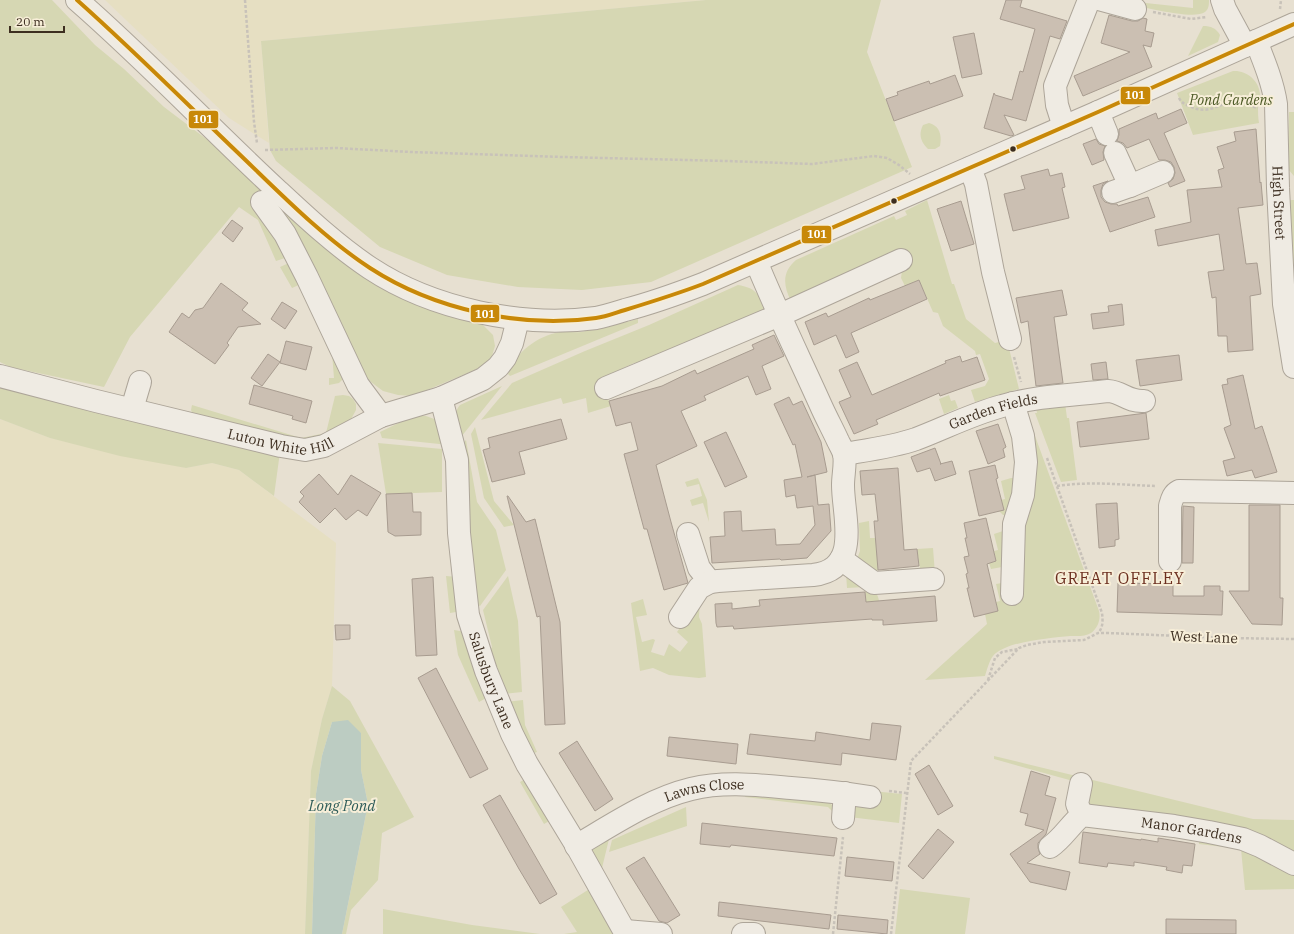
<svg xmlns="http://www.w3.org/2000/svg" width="1294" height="934" font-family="'IBM Plex Serif',serif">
<rect width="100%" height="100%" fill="#e7e0d1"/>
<path fill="#e6dfc2" d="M105,0H706L261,41L269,143L229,118Z
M0,419L50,438L186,468L212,463L239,470L336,543L332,686L322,719L311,771L305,934H0Z"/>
<path fill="#d6d7b3" d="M0,0H52L95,45L124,69L164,107L209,141L310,235L361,276L398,297L434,311L482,324L493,335L495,346L491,359L484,366L413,396L398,395L383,391L371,382L360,369L288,257L276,261L258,220L239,207L130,337L104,387L10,367L0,362Z
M706,0H881L867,52L912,167L651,282L582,290L518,287L447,275L380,247L276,161L270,150L261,41Z
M1193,0H1209C1209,4 1209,9 1205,12C1194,20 1150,8 1136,6V2L1193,8Z
M1203,26C1211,26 1216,28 1220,35L1218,42L1188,56Z
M1233,71C1246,70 1259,80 1260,94C1260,98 1258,103 1258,107C1258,112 1258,118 1259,123L1193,135L1177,93Z
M1289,112H1294V176L1288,169Z
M929,123C940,126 942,135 940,146L935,149H928C921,142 918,135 923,125Z
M927,200L952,284H954L966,319L995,343L1007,340L1019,389L975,402L971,390L985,386L989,379L980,354L976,355L975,351L943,326L938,313L933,312L919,280L905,286L901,278L902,271L791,301C783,285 782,272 796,260L894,216L896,220L907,215L905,211Z
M1289,200H1294V273L1293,270Z
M291,262L301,284L292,288L280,267Z
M738,285C757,288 759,295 766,311L644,362L634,363L600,379L611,406L588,413L586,398L563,404L561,398L481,420L512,383L585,351L649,325Z
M638,319V323L510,376L508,374C516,352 537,336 560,332C567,331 574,333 581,332C600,328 619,324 638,319Z
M332,353L343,379L339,383L329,385V378H334Z
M0,382L280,452L274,496L239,470L212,463L186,468L120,456L50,438L0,419Z
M502,386L461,437C457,424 451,416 460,405Z
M343,395L349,396L353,399L356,404V410L350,421L344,426L302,443L193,415L191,410L192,405L301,438L326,433L335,396Z
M949,395L951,401L955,400L958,408L944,414L939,399Z
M1065,403L1067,418H1069L1077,480L1061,482L1035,413H1037L1036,407Z
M1027,414L1099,611C1101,619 1098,628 1091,633C1085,637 1076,636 1070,636C1051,638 1006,641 993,656C989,661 987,670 985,676L925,680L987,624L985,614L998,611L996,602L1000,601L996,584L1002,583Z
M421,416H426L437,420L449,445L382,438L380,432L409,418Z
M475,427L494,501L514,525L504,527L484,498L471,434Z
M466,440L477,502L496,530L506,570L480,606L476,604L461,445Z
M378,443L442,449V492L386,494Z
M698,478L707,500L709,522L703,503L692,506L690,500L702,496L699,484L687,487L685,482Z
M1011,478H1015L1018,480L1005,515H1003L999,511L1003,510L1001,500L1005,499L1001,481Z
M869,521L870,538H876L878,570L874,575L856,562L860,551L859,523Z
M1003,531L1002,567L991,569L989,563L996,561L994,551L998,550L994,534Z
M933,548L935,574L920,569L917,549Z
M846,573C857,579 878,587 879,601H871L866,605L865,587L847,588Z
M446,576L457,577L462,611L450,613Z
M508,576L518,621L522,692L503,694L488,654L492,647L483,610Z
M643,599L647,615L636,617L642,642L653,639L655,640L651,652L664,656L669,644L680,652L688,642L677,632L700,599L699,617L702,624L706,677L699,678L669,675L653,668L640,671L631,603Z
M454,630L466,632L488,697L479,702L458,655Z
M332,686L350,701L414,817L382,833L378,880L351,910L346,934H342L368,804L361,770V733L332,722L322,756L316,794L312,934H305L311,771L322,719Z
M523,700L525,725L537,752L531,754L506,702Z
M994,756L1253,819L1294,820V858L1092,810L1073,781L994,759Z
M527,778L551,820L544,824L520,782Z
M746,791L827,800L833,806L834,813L828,807L745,797Z
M872,791L902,794L899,823L849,817L852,808Z
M686,807L687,826L609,852L612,840Z
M1199,836L1220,839L1294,871V889L1245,890L1241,849L1199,844Z
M609,839L602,868L599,870L591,851L593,845Z
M591,888L620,934H564L577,932L561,907Z
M900,889L970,898L965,934H895Z
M383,909L472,925L540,934H383Z"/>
<path fill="#bcccc2" d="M348,720L361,733V770L368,804L342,934H312L316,794L322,756L332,722Z"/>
<path fill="#cbbfb2" stroke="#a89c90" d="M1006,0H1022L1020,7L1067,21L1060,39L1050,36L1026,121L1004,115L1014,135L1011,136L984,128L994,93L995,95L1012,100L1020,71L1023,72L1035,29L1000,19Z
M1109,15L1132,21H1138L1143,18L1147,19L1145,31L1154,33L1151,47L1143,45L1152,67L1083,96L1074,76L1130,52L1101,43Z
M974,33L982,74L962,78L953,37Z
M955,75L963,96L894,121L886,99L898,95L897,92L929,81L930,84Z
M1181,109L1187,123L1164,133L1185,181L1170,187L1168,183L1173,179L1175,173L1174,167L1171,162L1165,160H1159L1149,139L1127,148L1123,143L1117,141L1119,135V129L1156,113L1158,119Z
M1256,129L1260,183L1261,182L1263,205L1238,208L1246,264L1257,263L1261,294L1250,296L1253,350L1228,352L1227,336H1218L1216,297L1212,298L1208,272L1224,270L1219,234L1158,246L1155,230L1191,222L1187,190L1222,187L1218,170L1224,168L1217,147L1236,141L1234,132Z
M1096,139L1099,144L1105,146L1103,152L1104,160L1092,165L1083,144Z
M1048,169L1050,176L1062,173L1065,187L1062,188L1069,218L1013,231L1004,194L1025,189L1021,176Z
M1108,181L1103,184L1101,190V197L1105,202L1111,204H1117L1118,206L1148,197L1155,217L1110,232L1093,186Z
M961,201L974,244L951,251L937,209Z
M232,220L243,228L233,242L222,233Z
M919,280L927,299L851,333L859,352L846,358L836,335L814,345L805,322L826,313L828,317L869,298L870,300Z
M221,283L248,303L242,310L261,324L238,327L227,343L229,345L215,364L169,332L182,313L189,318L195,310L203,308Z
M1062,290L1067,315L1054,317L1063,383L1036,386L1028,321L1021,323L1016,298Z
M282,302L297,311L285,329L271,319Z
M1122,304L1124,325L1093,329L1091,314L1109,312L1108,306Z
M774,335L784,356L762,366L771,389L756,395L748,376L704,396L706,400L681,411L697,446L656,465L671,522L688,583L664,590L647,529H644L624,454L638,450L631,422L616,426L609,401L662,386L695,370L697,374L754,349L752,345Z
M286,341L312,347L306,370L280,363Z
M268,354L280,362L262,386L251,378Z
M1179,355L1182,380L1140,386L1136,360Z
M960,356L962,362L977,357L985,380L940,396L939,393L876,420L878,424L854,434L839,402L851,397L839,370L857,362L872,395L946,363L945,361Z
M1106,362L1108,379L1093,380L1091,364Z
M1243,375L1255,429L1262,426L1277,472L1255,478L1252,470L1227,476L1223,461L1235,458L1224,428L1231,425L1222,385L1228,384L1227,379Z
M254,385L312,401L306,423L292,419L293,416L249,404Z
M789,397L793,405L802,401L821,442L827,472L807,477L815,475L818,505L829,504L831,531L807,558L781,560L780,559L712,563L710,537L725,536L724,512L741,511L742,531L775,529L776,545L800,544L815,525L813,506L797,508L795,495L786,497L784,480L802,477L795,444L793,445L774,404Z
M1146,413L1149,439L1080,447L1077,422Z
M561,419L567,439L519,452L525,474L492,482L483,450L490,448L488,438Z
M998,424L1006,447L1003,449L1005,457L988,464L976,431Z
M726,432L747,477L725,487L704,442Z
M935,448L941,464H940L952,461L956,474L935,481L930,468L917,472L911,457Z
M995,465L998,478L996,479L1004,510L979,516L969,471Z
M898,468L904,550L917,549L919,566L878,570L874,521H878L875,494L862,495L860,471Z
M319,474L338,495L351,475L381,493L367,516L358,510L346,520L335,508L320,523L299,502L304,496L300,492Z
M412,493L413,512H421V535L395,536L388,532L386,494Z
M507,496H508L526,522L535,519L560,622L565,724L545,725L540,616L537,617Z
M1117,503L1119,539L1115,540V546L1099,548L1096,504Z
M1249,505H1280V598H1283L1282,625L1252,624L1229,591H1249Z
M1183,506L1194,507L1193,563H1182Z
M986,518L996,561L987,564L998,611L974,617L967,588H969L966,574L968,573L964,557L969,556L965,538H967L964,523Z
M433,577L437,655L416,656L412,579Z
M1118,583L1173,584V596H1204V586H1220V591H1223L1222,615L1117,612Z
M865,592L866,602L935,596L937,621L883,625V620H872V619L734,629L733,626L717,627L716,623L715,604L732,603V609L760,606L759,600Z
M335,625H350V639L336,640Z
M436,668L488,769L470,778L418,678Z
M872,723L901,726L896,760L842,753L841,765L747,754L750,734L815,741L816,732L870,740Z
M669,737L738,744L736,764L667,756Z
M577,741L613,799L595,811L559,753Z
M929,765L953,806L938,815L915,774Z
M1031,771L1050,777L1045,795L1056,798L1046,834L1038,843V848L1040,854L1027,863L1070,872L1066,890L1030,882L1010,854L1044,830L1025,825L1028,814L1020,812Z
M500,795L557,894L540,904L519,869L483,805Z
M702,823L837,838L834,856L731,845L730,847L700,844Z
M938,829L954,842L923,879L908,866Z
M1083,832L1141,840V839L1158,842V838L1195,844L1192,866L1183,865L1182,873L1166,870L1167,867L1134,862V866L1108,863L1107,867L1079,863Z
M644,857L680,915L667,923L659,921L626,868Z
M847,857L894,862L892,881L845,876Z
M719,902L831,915L829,929L718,916Z
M838,915L888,920L887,934L837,929Z
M1166,919L1236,920V934H1166Z"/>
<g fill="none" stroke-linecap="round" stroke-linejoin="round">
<defs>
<g id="minor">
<path d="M77,0C147,61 210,128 278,191C307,218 337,246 370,268C432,309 522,328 596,318C606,316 615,313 625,310C652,303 677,294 703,284L1098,112L1294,24"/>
<path d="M1102,0L1135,9"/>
<path d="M1222,0L1225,9L1245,46"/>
<path id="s1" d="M1256,41C1264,61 1273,83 1276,104L1278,188L1284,304L1294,367"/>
<path d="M1098,112L1107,134"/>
<path d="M1064,127L1057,105L1055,86L1089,0"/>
<path d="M1115,153L1130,186"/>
<path d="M970,168L976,184L993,272L1010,339"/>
<path d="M1113,192L1130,186L1163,172"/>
<path d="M262,202L285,234L307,277L358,385L381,416"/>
<path id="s2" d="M0,376L96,401L281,446L305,450L324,446L381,416L441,398L483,379L498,367L505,358L512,343L518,319"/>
<path d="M606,388L789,311L901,260"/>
<path id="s3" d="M441,398L457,460L459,533L468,615L486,671L512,734L527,764L575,843L626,934"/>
<path d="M132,409L140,382"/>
<path id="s4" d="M844,454C868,450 893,447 916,439C945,428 972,414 1002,406C1036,396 1073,395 1108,391C1123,392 1127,402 1144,401"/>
<path d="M688,534L699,568L710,582"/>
<path d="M841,559L874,583L933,579"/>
<path d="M1170,561V506C1172,499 1173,494 1179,491L1294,493"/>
<path d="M1012,594L1014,524L1023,495L1026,462L1023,436L1013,403"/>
<path d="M680,617L699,588L710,582L718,581L813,575C862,569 843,517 843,485C843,475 846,463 844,454C843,450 840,445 838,441C833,430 827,419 822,408C800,359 776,310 756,261"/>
<path d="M1081,784L1077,804L1082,815"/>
<path d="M843,818L845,793"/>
<path id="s5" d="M576,846C612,825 650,799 691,789C724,781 757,785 791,788C817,790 844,793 870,797"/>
<path id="s6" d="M1050,847C1063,838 1070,825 1082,815L1174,826L1209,832L1243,839L1260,846L1294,864"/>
<path d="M625,931L661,934"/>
<path d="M743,934H754"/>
</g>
</defs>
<use href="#minor" stroke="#ada599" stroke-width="24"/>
<path stroke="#c8c2b9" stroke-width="2.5" stroke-dasharray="3 2" stroke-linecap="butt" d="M245,0L254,122L257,143
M1280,9L1281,0
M1153,12L1191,19L1207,17
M1179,98C1181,102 1184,104 1189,106C1211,117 1221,100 1240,101C1246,102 1251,107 1258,108
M265,150L336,148L411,152L563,157L727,161L812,164L874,156L887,158L899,165L910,174
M1014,357L1021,382
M1047,458L1102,613C1103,621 1103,628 1098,633
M1057,486C1090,481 1124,485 1156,486
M988,680L995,658L1002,652L1018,649
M889,791L906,793
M833,934L843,837
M891,934L911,761L1019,648L1027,645L1044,642L1084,640L1098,633H1108L1227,638L1294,639"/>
<use href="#minor" stroke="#efebe3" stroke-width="22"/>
<defs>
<path id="bus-1" d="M77,0C131,48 182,99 235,150C277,190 321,236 370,268C433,309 521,329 596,318C606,317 615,313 625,310C651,302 677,294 703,284L1098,112L1294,24"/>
</defs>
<use href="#bus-1" stroke="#f7eed8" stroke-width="7"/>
<use href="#bus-1" stroke="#c88808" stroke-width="4"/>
</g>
<g fill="#3d2e20" stroke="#f7eed8" stroke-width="1.5">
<circle cx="1013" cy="149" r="3.5"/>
<circle cx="894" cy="201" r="3.5"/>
</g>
<g text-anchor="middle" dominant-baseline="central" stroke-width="4" stroke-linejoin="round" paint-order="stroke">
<g font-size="14" font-style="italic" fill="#4d5a26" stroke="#f7eed8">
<text x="1231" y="100">Pond Gardens</text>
</g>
<g font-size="14" fill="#3d2e20" stroke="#f7eed8">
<text stroke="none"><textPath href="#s1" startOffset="165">High Street</textPath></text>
<text stroke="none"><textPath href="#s4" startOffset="156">Garden Fields</textPath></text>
<text stroke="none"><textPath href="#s2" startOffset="289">Luton White Hill</textPath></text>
<text transform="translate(1204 637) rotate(2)">West Lane</text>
<text stroke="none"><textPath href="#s3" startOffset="289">Salusbury Lane</textPath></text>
<text stroke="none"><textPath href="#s5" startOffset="142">Lawns Close</textPath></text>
<text stroke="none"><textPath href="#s6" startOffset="156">Manor Gardens</textPath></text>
</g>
<g font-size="15" font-style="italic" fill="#2f5d5a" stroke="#f7eed8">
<text x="342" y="805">Long Pond</text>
</g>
<g font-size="16" letter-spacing="1" fill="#6b2e1e" stroke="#f7eed8">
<text x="1120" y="578">GREAT OFFLEY</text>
</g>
</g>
<g stroke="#f7eed8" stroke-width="1.5">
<rect x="1120" y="86" width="31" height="19" rx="4" fill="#c88808"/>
<rect x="188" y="110" width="31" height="19" rx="4" fill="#c88808"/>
<rect x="801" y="225" width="31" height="19" rx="4" fill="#c88808"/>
<rect x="470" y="304" width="30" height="19" rx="4" fill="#c88808"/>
</g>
<g font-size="11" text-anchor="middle" font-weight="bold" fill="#fff">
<text x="1135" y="99">101</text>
<text x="203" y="123">101</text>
<text x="817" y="238">101</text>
<text x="485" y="318">101</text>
</g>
<path d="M10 26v6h54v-6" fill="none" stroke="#3d2e20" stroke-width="2"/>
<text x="16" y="26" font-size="12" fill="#3d2e20" stroke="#f7eed8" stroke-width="3" paint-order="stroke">20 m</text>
</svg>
